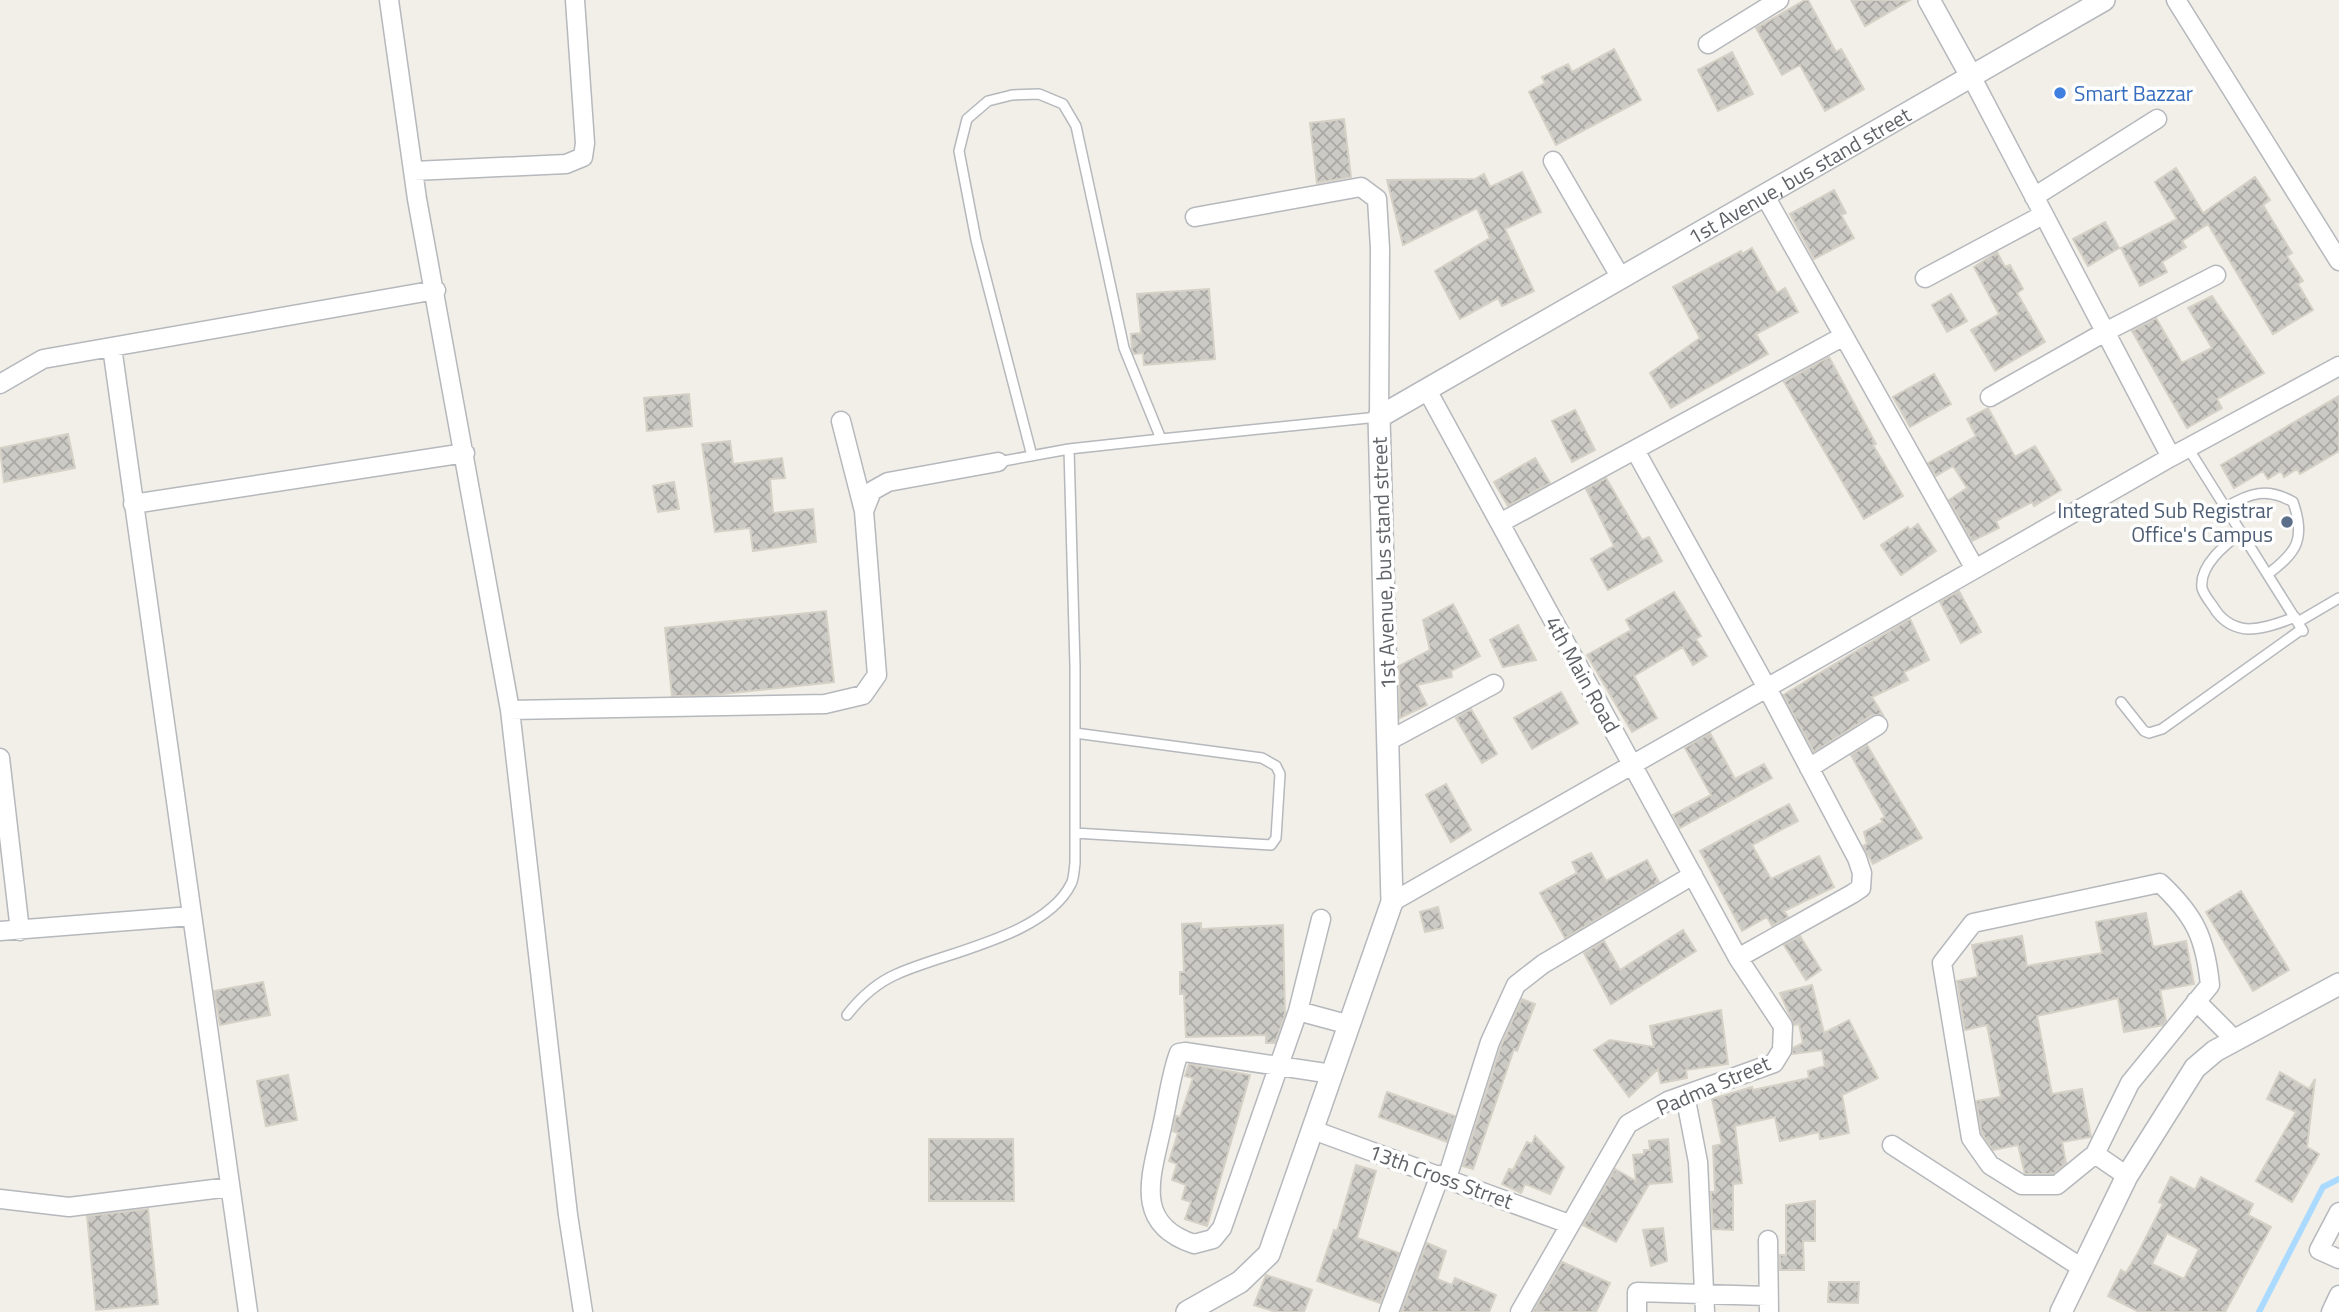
<svg xmlns="http://www.w3.org/2000/svg" width="2339" height="1312" font-family="'Titillium Web',sans-serif">
<defs>
<pattern id="building-cross-hatch" width="8" height="8" patternUnits="userSpaceOnUse" patternTransform="scale(1.75)"><rect width="8" height="8" fill="#cccac5"/><path d="M0 0l8 8M0 8l8-8" fill="none" stroke="#a9a8a4"/></pattern>
</defs>
<rect width="100%" height="100%" fill="#f1efe8"/>
<g fill="none" stroke-linecap="round" stroke-linejoin="round">
<path stroke="#aadaff" stroke-width="6" d="M2259,1312L2323,1187L2339,1179"/>
</g>
<path fill="url(#building-cross-hatch)" stroke="#d6d1c6" stroke-width="2" fill-rule="evenodd" d="M1805,0H1808L1836,52L1841,49L1864,89L1825,111L1800,65L1782,75L1756,28Z
M1851,0H1910L1865,26Z
M1614,49L1641,100L1556,145L1529,92L1545,83L1542,77L1568,64L1572,72Z
M1732,52L1753,94L1718,111L1698,70Z
M1344,119L1351,177L1317,183L1310,123Z
M2176,168L2203,213L2255,177L2270,200L2263,205L2292,253L2287,256L2303,281L2298,284L2313,310L2273,334L2208,224L2182,241L2186,247L2162,262L2167,272L2140,286L2121,248L2177,219L2155,182Z
M1522,172L1541,212L1505,229L1534,291L1502,306L1498,298L1460,319L1435,271L1490,238L1477,208L1403,245L1387,180L1475,179L1484,174L1490,187Z
M1834,190L1846,213L1841,215L1854,238L1814,259L1790,214Z
M2105,222L2119,248L2088,266L2073,239Z
M1752,248L1777,293L1785,288L1798,312L1756,334L1768,354L1671,408L1650,373L1700,338L1673,287L1741,251L1742,254Z
M1997,252L2005,267L2010,265L2023,289L2017,293L2045,342L1995,371L1971,330L1999,314L1974,267Z
M1209,289L1215,359L1144,365L1143,353L1134,354L1132,350L1131,334L1141,333L1137,294Z
M1951,294L1967,321L1947,332L1932,305Z
M2212,296L2264,373L2217,399L2222,408L2187,428L2132,331L2156,318L2182,363L2212,348L2188,308Z
M1829,357L1876,444L1873,445L1903,496L1864,519L1784,382Z
M1934,374L1951,404L1910,427L1893,397Z
M689,394L692,426L647,431L644,398Z
M2339,396V451L2300,474L2297,469L2284,477L2281,471L2268,479L2263,471L2234,488L2221,465Z
M1988,408L2015,457L2035,446L2061,490L2034,506L2032,502L1996,521L1999,528L1972,541L1949,500L1967,488L1953,466L1936,476L1928,463L1976,436L1967,419Z
M1575,410L1595,450L1572,462L1552,421Z
M68,434L75,468L4,482L0,448Z
M730,441L733,464L782,458L785,478L770,479L773,513L813,509L816,542L753,551L750,528L715,532L702,444Z
M1535,458L1550,483L1508,506L1494,482Z
M1606,478L1642,540L1649,537L1662,561L1608,590L1591,559L1614,546L1586,489Z
M674,482L679,509L658,512L653,486Z
M1918,524L1936,551L1901,575L1881,545L1908,527L1910,530Z
M1959,591L1981,632L1961,643L1940,602Z
M1674,592L1701,636L1696,639L1707,656L1693,665L1683,647L1634,676L1657,718L1632,732L1587,655L1631,630L1626,620Z
M1453,604L1480,656L1451,671L1452,677L1417,685L1427,705L1400,718L1399,666L1430,650L1423,620Z
M826,611L834,682L714,695L672,696L665,628Z
M1910,619L1929,660L1904,672L1908,680L1872,697L1883,715H1872L1814,752L1783,695Z
M1518,625L1536,660L1503,667L1490,640Z
M1561,692L1578,723L1532,749L1514,718Z
M1471,709L1497,754L1482,763L1456,718Z
M1710,733L1735,779L1764,764L1772,778L1680,828L1673,815L1711,795L1685,748Z
M1867,745L1922,838L1873,864L1863,846L1867,844L1864,832L1883,822L1881,819L1885,817L1851,755Z
M1446,784L1471,830L1451,842L1426,795Z
M1789,804L1798,821L1752,845L1771,879L1819,856L1834,887L1784,911L1788,917L1772,926L1767,917L1742,931L1700,851Z
M1591,853L1606,881L1647,860L1659,882L1565,938L1540,893L1577,873L1572,862Z
M2241,891L2289,970L2253,991L2206,912Z
M1438,907L1443,928L1425,932L1420,912Z
M2146,913L2153,947L2186,941L2194,984L2160,990L2166,1021L2163,1025L2124,1032L2118,998L2037,1016L2052,1094L2082,1089L2091,1137L2062,1142L2066,1163L2053,1174H2025L2018,1145L1993,1150L1982,1134L1976,1101L2001,1097L1987,1025L1965,1030L1957,981L1978,977L1972,945L2022,936L2027,966L2102,953L2096,922Z
M1201,923V929L1283,925L1285,1015L1275,1043H1266V1035L1186,1037L1184,994H1180V972H1184L1182,924Z
M1683,930L1696,951L1611,1004L1584,953L1604,941L1620,970Z
M1800,936L1821,970L1806,980L1784,945Z
M263,982L270,1015L220,1025L214,991Z
M1812,985L1824,1033L1849,1020L1878,1078L1842,1095L1849,1133L1820,1139L1819,1132L1780,1141L1775,1117L1735,1126L1742,1183L1733,1184V1230L1713,1229L1711,1192H1715L1713,1146L1722,1144L1712,1099L1752,1087L1753,1090L1809,1078L1808,1071L1825,1066L1822,1050L1792,1054L1793,1048L1803,1043L1799,1024L1794,1025L1780,993Z
M1522,999L1535,1004L1517,1051L1514,1049L1473,1169L1463,1166L1501,1046Z
M1721,1010L1728,1064L1686,1070L1687,1078L1661,1083L1658,1069L1629,1097L1594,1050L1610,1040L1654,1047L1650,1026Z
M1189,1064L1250,1075L1207,1226L1185,1219L1191,1202L1182,1199L1186,1185L1172,1180L1177,1164L1169,1161L1178,1133L1173,1131L1175,1120L1176,1116L1180,1117L1193,1078L1185,1076Z
M2280,1072L2309,1089L2315,1079L2307,1147L2319,1154L2292,1202L2256,1181L2296,1112L2267,1099Z
M288,1075L297,1120L266,1126L257,1081Z
M1387,1092L1455,1116L1447,1142L1379,1117Z
M1535,1136L1564,1167L1550,1194L1525,1184L1521,1193L1502,1184L1509,1169L1513,1170L1527,1142L1532,1144Z
M929,1139H1013L1014,1201H929Z
M1668,1139L1672,1182L1649,1184L1616,1242L1583,1225L1615,1169L1636,1181L1633,1155L1644,1154V1150H1650L1649,1141Z
M1356,1165L1376,1171L1357,1238L1399,1253L1380,1303L1317,1281L1334,1230L1337,1231Z
M2171,1177L2195,1190L2201,1177L2253,1204L2248,1215L2271,1227L2225,1312H2139L2108,1296L2121,1270L2126,1273L2139,1251L2163,1204L2159,1202ZM2167,1233L2199,1249L2184,1279L2152,1264Z
M1815,1201V1241H1803L1804,1270H1780V1255H1786V1205Z
M148,1209L158,1304L96,1310L87,1216Z
M1663,1228L1667,1261L1651,1266L1643,1230Z
M1427,1243L1446,1251L1437,1279L1452,1285L1455,1278L1496,1295L1489,1312H1401Z
M1562,1262L1610,1283L1596,1312H1533Z
M1266,1275L1312,1290L1304,1312H1276L1254,1305Z
M1829,1282H1859L1858,1303L1828,1302Z"/>
<g fill="none" stroke-linecap="round" stroke-linejoin="round">
<defs>
<path id="service" d="M2188,448L2303,631
M1032,456L976,240L959,151L967,119L988,101L1012,95L1039,94L1063,104L1076,126L1124,348L1161,439L1378,417
M998,462L1069,449L1161,439
M2226,507C2250,493 2267,487 2293,502C2306,539 2297,552 2268,574
M2242,532C2226,544 2199,565 2202,588C2204,596 2212,604 2216,611C2224,622 2234,628 2248,629C2264,629 2280,623 2295,617
M2298,622L2339,598
M2121,702L2144,731L2149,733L2162,729L2302,629
M1075,733L1262,758L1276,766L1280,774L1276,838L1271,845L1075,833
M847,1015C861,997 876,983 897,974C946,952 1045,936 1071,884C1074,879 1074,870 1075,863V666L1069,449"/>
<path id="minor" d="M389,0L417,199L510,710L568,1215L583,1312
M2176,0L2339,261
M1708,44L1779,0
M1971,76L2171,457
M1553,161L1621,278
M414,171L566,164L583,157L585,143L575,0
M1765,196L1975,569
M2034,197L2157,119
M1195,217L1361,187L1377,199L1380,248L1379,417
M1925,278L2043,215
M112,347L248,1312
M0,384L43,359L436,290
M1427,390L1738,958L1783,1026L1782,1050L1774,1063L1668,1101L1628,1124L1520,1312
M1990,397L2105,332L2216,275
M841,421L864,511
M1635,450L1767,688L1857,858L1862,873L1861,888L1852,894L1738,958
M133,504L465,453
M1500,523L1844,336
M510,710L825,704L863,695L877,675L864,511L872,491L888,482L998,462
M1388,741L1494,684
M0,758L20,931
M1809,768L1878,725
M1392,902L2171,457L2339,366
M0,931L191,916
M2196,1001L2235,1040
M1298,1011L1321,919
M1332,1074L1185,1052L1179,1053C1171,1074 1168,1100 1163,1122C1153,1172 1130,1223 1194,1244L1213,1239L1222,1228L1298,1011L1350,1025
M1685,1095L1698,1162L1705,1312
M1313,1130L1569,1224
M1892,1145L2082,1268
M2095,1154L2130,1083L2210,985C2205,937 2195,916 2160,883L1973,923L1942,963L1971,1138L1990,1165L2022,1185H2057L2095,1154L2127,1176
M1447,1178L1490,1042L1516,985L1543,964L1693,875
M0,1199L69,1207L230,1187
M2339,1212L2319,1250L2339,1259
M1768,1240L1769,1312
M1389,1312L1440,1175
M1637,1312V1292L1767,1296
M2331,1312L2339,1295"/>
<g id="tertiary">
<path d="M1929,0L1971,76"/>
<path id="s1" d="M1187,1312L1240,1282L1269,1254L1392,902L1379,417L2104,0"/>
<path d="M2061,1312L2127,1176L2195,1068L2215,1051L2339,984"/>
</g>
</defs>
<use href="#service" stroke="#b5b8bc" stroke-width="12"/>
<use href="#minor" stroke="#b5b8bc" stroke-width="21"/>
<use href="#tertiary" stroke="#b5b8bc" stroke-width="24"/>
<use href="#service" stroke="#fff" stroke-width="9"/>
<use href="#minor" stroke="#fff" stroke-width="18"/>
<use href="#tertiary" stroke="#fff" stroke-width="21"/>
</g>
<circle fill="#3f7fe0" stroke="#fff" stroke-width="2.5" cx="2060" cy="93" r="7"/>
<circle fill="#5c6f8a" stroke="#fff" stroke-width="2.5" cx="2287" cy="522" r="7"/>
<g text-anchor="middle" dominant-baseline="central" stroke-width="7" stroke-linejoin="round" paint-order="stroke">
<g font-size="21" fill="#366cbe" stroke="#fff" text-anchor="start">
<text x="2074" y="93">Smart Bazzar</text>
</g>
<g font-size="21" fill="#5f6368" stroke="#fff">
<text stroke="none"><textPath href="#s1" startOffset="1444">1st Avenue, bus stand street</textPath></text>
<text transform="translate(1383 563) rotate(-92)">1st Avenue, bus stand street</text>
<text transform="translate(1583 674) rotate(61)">4th Main Road</text>
<text transform="translate(1713 1085) rotate(-23)">Padma Street</text>
<text transform="translate(1441 1176) rotate(20)">13th Cross Strret</text>
</g>
<g font-size="21" fill="#4e5e75" stroke="#fff" text-anchor="end">
<text x="2273" y="510">Integrated Sub Registrar<tspan x="2273" dy="24">Office's Campus</tspan></text>
</g>
</g>
</svg>
